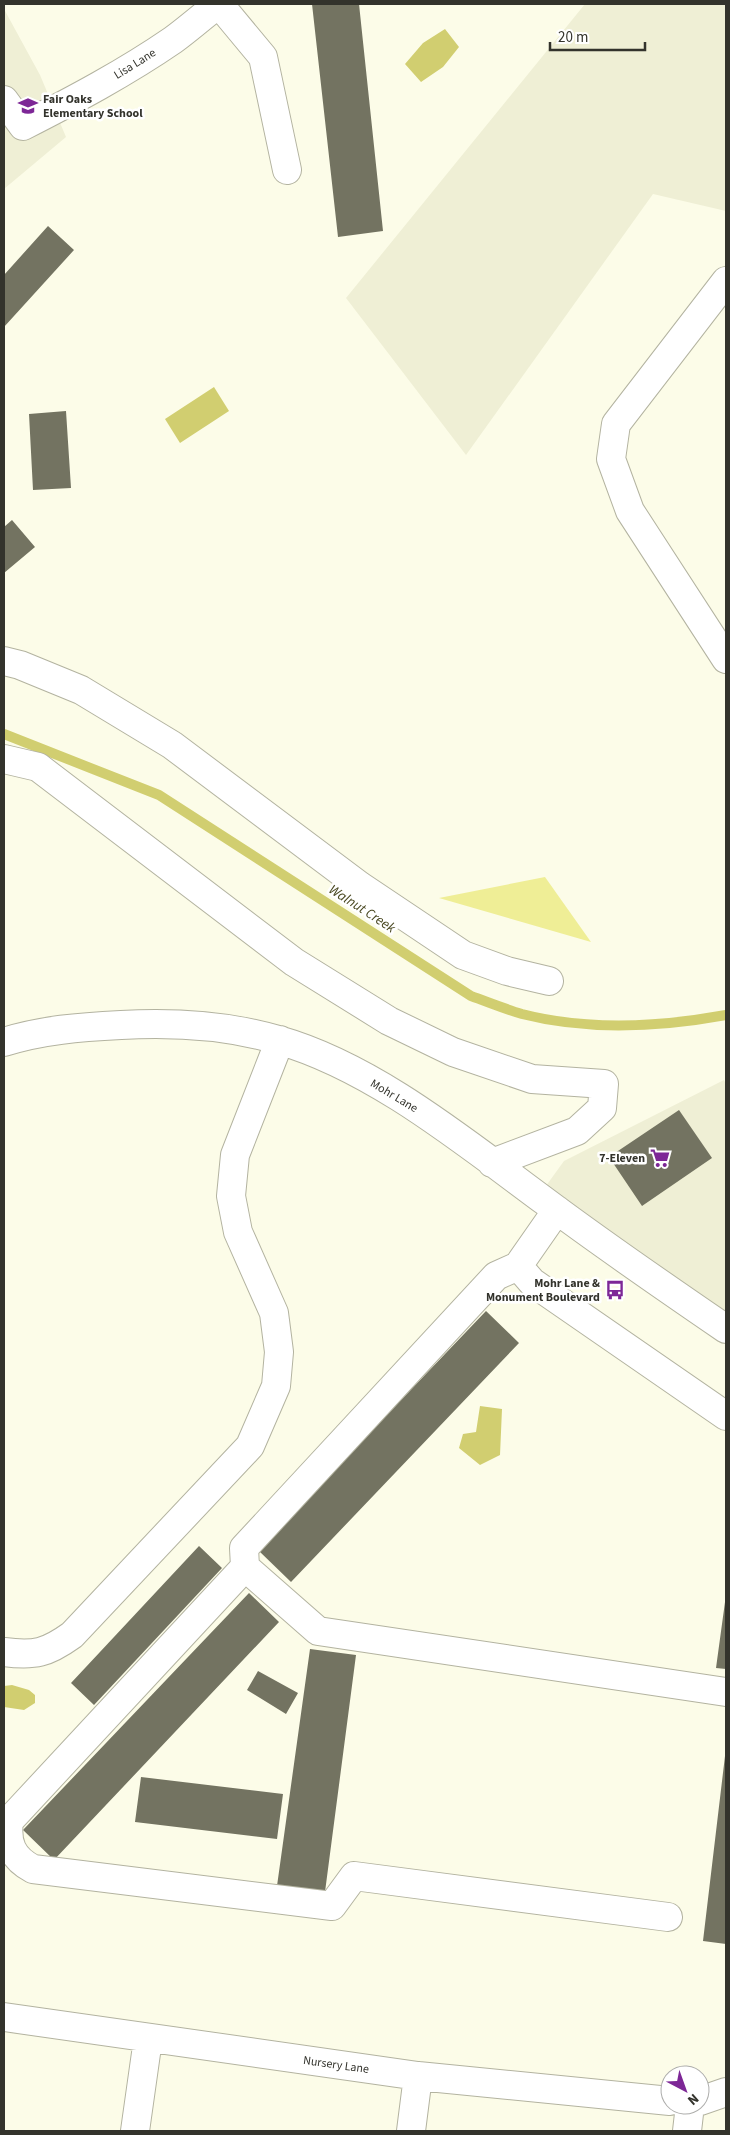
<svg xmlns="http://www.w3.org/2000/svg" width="730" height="2135" font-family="'Source Sans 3',sans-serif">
<rect width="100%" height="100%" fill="#fcfce8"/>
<path fill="#efefd5" d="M585,4H726V211L653,194L466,455L346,298Z
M4,9L40,75L66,137L4,189Z
M724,1080L726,1084V1318L543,1190L564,1161Z"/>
<path fill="#efee96" d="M545,877L591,942L439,898Z"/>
<path fill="#d1ce70" d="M445,29L459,47L443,67L421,82L405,64L423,43Z
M214,387L229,411L180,443L165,419Z
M480,1406L502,1409L500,1455L480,1465L459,1448L463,1434L476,1432Z
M12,1685L29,1690L35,1695V1703L24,1710L4,1707V1686Z"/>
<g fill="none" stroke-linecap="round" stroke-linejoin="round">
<path stroke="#d1ce70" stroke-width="10" d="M4,734L159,795L471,996C488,1002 505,1009 522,1014C588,1031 660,1027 726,1015"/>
</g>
<path fill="#737361" d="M312,4H359L383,231L338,237Z
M48,226L74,250L4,327V275Z
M66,411L71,488L33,490L29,414Z
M12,520L35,547L4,573V527Z
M679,1110L712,1158L642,1206L609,1157Z
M486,1311L519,1343L291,1582L258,1550Z
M199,1546L222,1568L94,1705L71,1683Z
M249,1593L279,1622L54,1860L23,1830Z
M725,1602H726V1669L716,1668Z
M310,1649L356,1655L325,1892L277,1886Z
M258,1671L298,1693L286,1714L247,1690Z
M725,1756H726V1944L703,1941Z
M141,1777L283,1794L277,1839L135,1822Z"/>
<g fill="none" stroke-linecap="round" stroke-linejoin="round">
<defs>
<path id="minor" d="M219,4L263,57L287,170
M4,100L23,126C74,100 125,73 173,40C188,29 203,16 218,4
M726,281L616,424L611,459L630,511L726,659
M4,661L20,665L81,690L172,745L360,886L463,955L507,971L549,981
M4,759L38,767L294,962L389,1021L453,1052L532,1079L604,1084L602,1108L577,1131L492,1163
M4,1042C41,1030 81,1027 121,1025C174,1022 227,1025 278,1040C374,1067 467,1144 546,1202C605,1246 666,1288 726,1329
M557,1210L518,1266L532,1282L726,1416
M518,1266L496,1276L244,1548L245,1567L318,1631L726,1692
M245,1567L9,1821C6,1843 12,1858 33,1869L332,1906L354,1876L668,1917
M4,1652C35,1656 47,1653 72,1635L250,1446L276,1386L279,1352L274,1313L238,1232L231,1196L235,1155L280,1040
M4,2017L418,2076L670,2101
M700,2101L726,2092
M135,2131L148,2039
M411,2131L418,2076
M687,2131L690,2105"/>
</defs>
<use href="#minor" stroke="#b3b3a0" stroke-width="30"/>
<use href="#minor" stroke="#fff" stroke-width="28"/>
</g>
<defs>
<symbol id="school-bare" viewBox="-9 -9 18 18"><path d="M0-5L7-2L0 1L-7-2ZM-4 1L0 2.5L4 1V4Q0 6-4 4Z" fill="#7d2796" stroke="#fff" stroke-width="2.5" paint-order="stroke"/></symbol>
<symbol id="supermarket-bare" viewBox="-9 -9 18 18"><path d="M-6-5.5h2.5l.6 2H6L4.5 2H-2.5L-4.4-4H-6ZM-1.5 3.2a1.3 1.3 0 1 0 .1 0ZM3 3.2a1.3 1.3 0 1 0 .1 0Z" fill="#7d2796" stroke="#fff" stroke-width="2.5" paint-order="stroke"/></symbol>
<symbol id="bus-bare" viewBox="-9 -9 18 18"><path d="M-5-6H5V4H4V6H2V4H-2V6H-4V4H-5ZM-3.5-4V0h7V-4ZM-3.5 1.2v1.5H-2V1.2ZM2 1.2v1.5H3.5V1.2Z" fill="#7d2796" stroke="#fff" stroke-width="2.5" paint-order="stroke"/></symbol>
</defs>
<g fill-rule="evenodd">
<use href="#school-bare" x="14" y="92" width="28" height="28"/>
<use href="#supermarket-bare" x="646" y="1144" width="28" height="28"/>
<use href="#bus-bare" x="601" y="1276" width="28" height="28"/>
</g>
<g text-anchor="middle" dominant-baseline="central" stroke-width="5" stroke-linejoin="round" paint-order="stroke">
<g font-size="12" fill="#33332c" stroke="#fff">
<text transform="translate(135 64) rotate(-32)">Lisa Lane</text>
<text transform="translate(394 1096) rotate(31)">Mohr Lane</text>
<text transform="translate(336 2065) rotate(8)">Nursery Lane</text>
</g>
<g font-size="12" font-weight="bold" fill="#33332c" stroke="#fff" text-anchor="end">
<text x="43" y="99" text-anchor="start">Fair Oaks<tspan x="43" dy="14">Elementary School</tspan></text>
<text x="645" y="1158">7-Eleven</text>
<text x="600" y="1283">Mohr Lane &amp;<tspan x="600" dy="14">Monument Boulevard</tspan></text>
</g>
<g font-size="14" font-style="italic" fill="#47461e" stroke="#fff">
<text transform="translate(362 909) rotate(33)">Walnut Creek</text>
</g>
</g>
<rect width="730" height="2135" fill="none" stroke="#33332c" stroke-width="10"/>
<g transform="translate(685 2090) rotate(139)"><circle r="24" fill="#ffffff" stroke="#adadab"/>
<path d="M0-4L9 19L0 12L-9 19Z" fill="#7d2796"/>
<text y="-8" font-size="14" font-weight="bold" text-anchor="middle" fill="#33332c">N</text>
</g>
<path d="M550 42v8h95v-8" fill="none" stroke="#33332c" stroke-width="2.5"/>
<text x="558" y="42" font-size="15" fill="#33332c" stroke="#ffffff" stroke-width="4" paint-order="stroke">20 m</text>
</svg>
